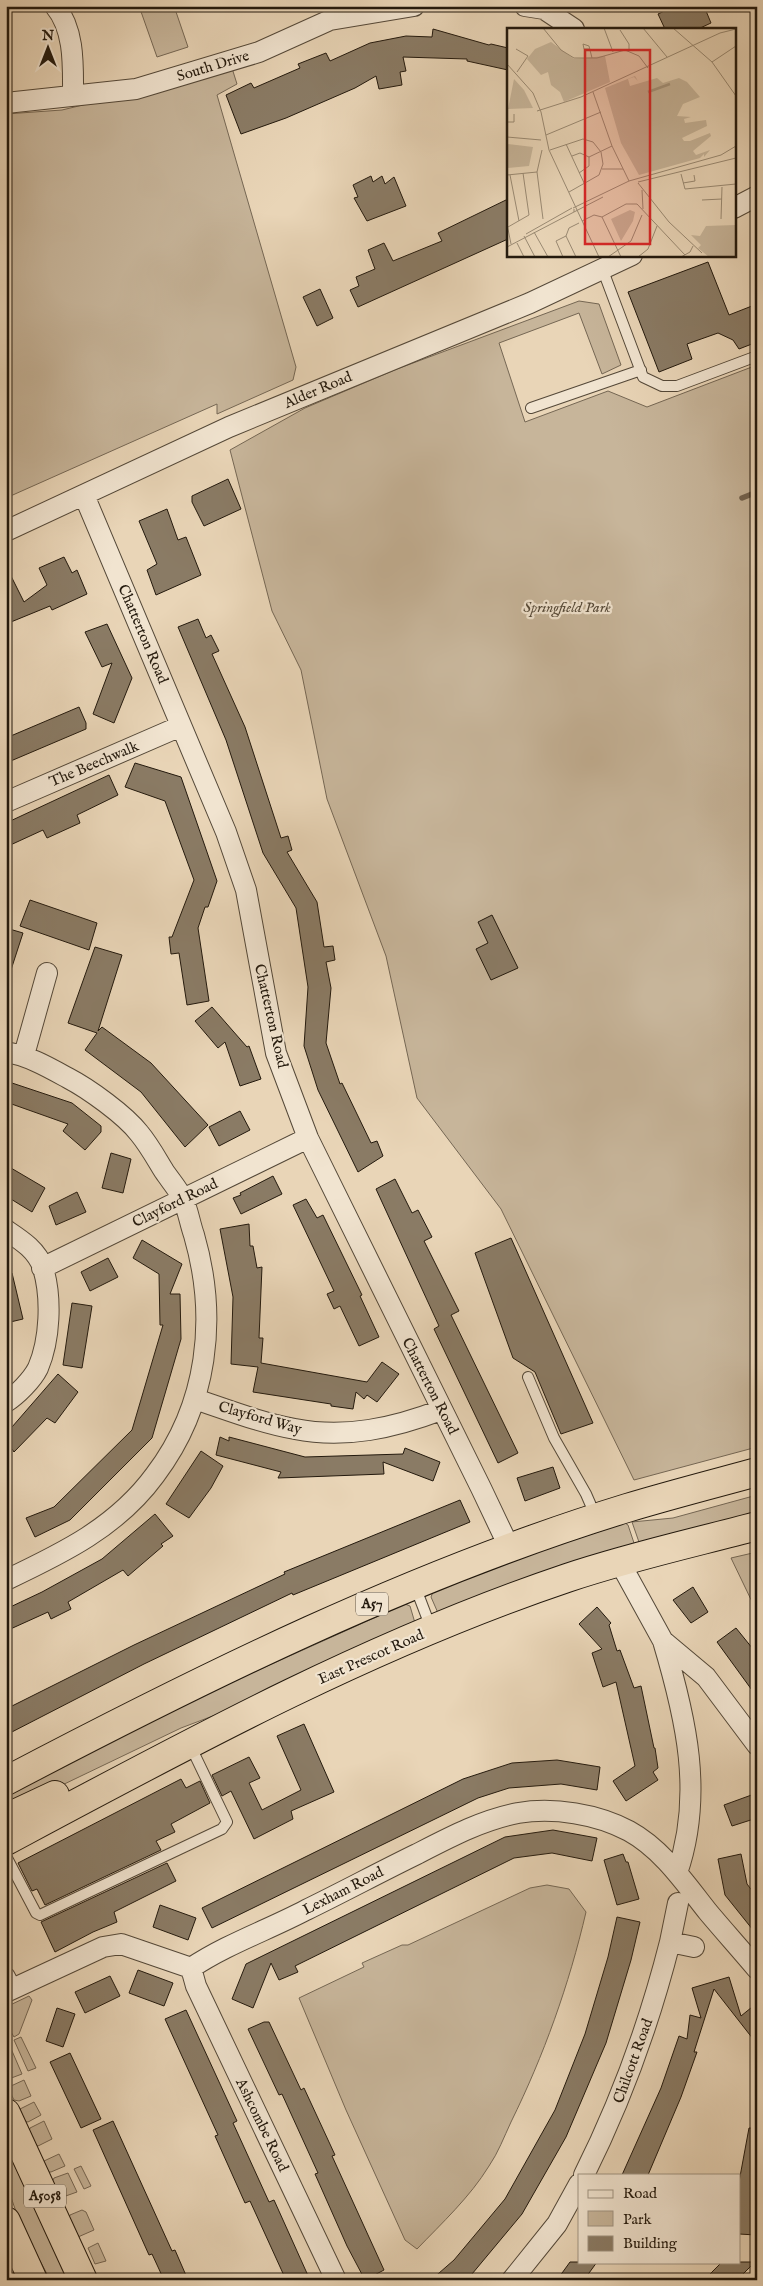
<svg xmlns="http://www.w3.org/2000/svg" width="763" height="2286" font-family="'IM FELL English',serif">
<rect width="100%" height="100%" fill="#e9d5b7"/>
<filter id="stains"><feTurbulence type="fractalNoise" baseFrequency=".004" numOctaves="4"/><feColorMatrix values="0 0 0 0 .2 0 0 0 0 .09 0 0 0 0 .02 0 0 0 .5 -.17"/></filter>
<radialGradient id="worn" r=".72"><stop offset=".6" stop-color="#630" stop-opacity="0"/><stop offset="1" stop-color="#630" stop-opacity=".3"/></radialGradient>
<path fill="#c7b59a" stroke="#756754" d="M139,6H174L188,47L157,57Z
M231,65L237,84L217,95L296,367L293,380L217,414V404L6,498V114L62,110L145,90Z
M579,301L599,304L621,365L602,374L579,313L499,343L525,422L608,391L647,407L757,365V1447L634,1480L501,1209L417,1098L386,956L327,799L301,670L272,611L230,450L305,408L397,369Z
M757,1495V1515L640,1545L632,1522L673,1518Z
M625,1523L628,1525L635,1546L438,1613L431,1597L433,1592L546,1549Z
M757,1552V1612L731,1558Z
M405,1604L410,1606L415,1623L218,1714L181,1728L6,1812V1794L223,1686Z
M547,1885L569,1889L586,1912C569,1985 544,2055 511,2122C504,2137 498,2153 489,2166C470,2197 442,2223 417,2249L405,2240L346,2110L299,1998L364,1967L362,1963L402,1945H408L530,1888Z
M29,1996L32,2000L19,2034L14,2037L6,2023V2007Z
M6,2037L22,2074L6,2080Z
M21,2037L36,2068L28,2071L14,2040Z
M24,2080L31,2096L19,2101L14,2100L9,2090L11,2086Z
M34,2102L41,2115L28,2122L23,2121L19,2113L20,2109Z
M44,2121L52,2139L38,2146L35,2144L29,2132L30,2128Z
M6,2137L73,2280H50C34,2248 13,2215 7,2180C4,2166 6,2150 6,2137Z
M59,2154L65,2166L51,2172H47L44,2165V2161Z
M81,2166L91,2186L84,2189L74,2169Z
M68,2173L77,2192L60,2198L52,2182L54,2178Z
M82,2210L86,2212L94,2230L78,2237L68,2220L70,2215Z
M98,2243L106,2261L95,2264L88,2248Z"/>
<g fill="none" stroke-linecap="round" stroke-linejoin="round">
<path stroke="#726350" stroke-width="5.5" d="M742,498L757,492"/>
</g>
<path fill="#8a7b65" stroke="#23190d" d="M675,6H704L711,23L698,29H665L658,14Z
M433,29L489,45L491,44L508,48V70L467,61V59L403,57L406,71L400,72L402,85L379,89L376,76L355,88L286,118L241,134L226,95L251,83L254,88L300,68L298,64L326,53L330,61L370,43L406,36L432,37Z
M371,176L373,182L382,176L385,184L394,177L406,206L367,221L354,198L358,197L353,185Z
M508,199V239L358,307L350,290L359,286L356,277L375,269L368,250L384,243L393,261L442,241L438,233Z
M708,262L729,315L757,304V342L739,349L733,340L718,333L687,344L692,359L659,372L628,292Z
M320,289L333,318L317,326L303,297Z
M228,479L241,509L204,526L192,502V496Z
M167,509L178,540L186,537L201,575L156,595L147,570L157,564L139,521Z
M64,557L72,573L77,570L87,594L52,610L50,606L6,624V566L24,602L47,585L39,568Z
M198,619L206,638L211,635L219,651L212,654L245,727L281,838L288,836L292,850L287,852L317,902L324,947L333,946L335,960L326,962L331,988L326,1043L340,1084L342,1083L371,1143L377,1141L383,1156L358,1172L318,1090L304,1046L308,987L296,908L263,853L226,740L178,627Z
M107,624L132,678L114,723L93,714L112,663L102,667L85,632Z
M79,707L86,723V729L6,763V738Z
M135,763L181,777L217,881L208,907H205L198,928L209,1001L187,1005L179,953L171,954L169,937H172L194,880L165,801L125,787Z
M109,775L118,795L77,815L80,823L47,838L43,830L6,847V823Z
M30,900L97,923L89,950L20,926Z
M492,915L518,968L491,980L476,949L488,943L478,922Z
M6,928L23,933L9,976H6Z
M95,947L122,955L98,1031L102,1027L151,1063L208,1125L185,1147L141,1092L85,1050L97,1033L68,1023Z
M212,1007L247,1047L249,1046L261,1079L240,1086L225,1042L218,1048L195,1021Z
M6,1081L72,1103L101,1126V1132L85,1150L63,1131L68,1124L6,1102Z
M240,1111L250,1130L219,1146L209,1127Z
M111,1153L131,1159L123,1193L102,1188Z
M11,1168L45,1188L32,1212L6,1196V1175Z
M273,1176L282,1194L241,1214L233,1198L241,1195L240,1193Z
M395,1179L412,1213L418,1210L432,1237L424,1241L459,1311L451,1315L518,1453L498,1463L434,1329L439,1326L376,1189Z
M77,1192L86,1212L56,1225L49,1206Z
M306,1199L317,1218L323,1215L362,1295L360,1296L379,1337L359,1346L340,1306L334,1309L327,1294L334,1291L293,1205Z
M249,1224L250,1246H253L257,1268L262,1267L259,1338H263L261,1363L367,1382L382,1362L399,1374L377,1402L367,1395L364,1399L356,1392L353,1409L331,1406V1404L253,1392L258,1367L231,1364L233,1297L220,1229Z
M511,1238L593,1423L561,1434L535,1372L513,1358L475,1253Z
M142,1240L182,1264L170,1294H180L181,1339L152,1438L70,1520L35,1537L26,1518L54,1507L132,1430L163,1325H160L159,1274L133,1258Z
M108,1258L118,1277L90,1291L81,1272Z
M12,1273L23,1319L6,1323V1274Z
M72,1303L92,1306L82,1368L63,1365Z
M58,1374L78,1392L55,1423L47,1418L14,1452L12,1449L6,1452V1429L12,1427Z
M220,1437L229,1441V1437L305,1457L403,1454L405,1448L440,1462L433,1481L383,1462L384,1474L278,1478L281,1472L216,1455Z
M201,1451L223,1466L211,1488L189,1518L166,1504Z
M553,1467L560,1488L525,1501L517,1478Z
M460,1500L470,1522L293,1595L292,1593L144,1664L6,1735V1709L134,1645L285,1574L284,1572Z
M155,1514L173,1536L161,1544L163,1546L128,1576L123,1570L68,1602L71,1609L51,1619L48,1612L6,1631V1609L42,1592L102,1559Z
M693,1587L708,1612L691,1623L673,1600Z
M597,1607L611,1623L609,1625L617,1651L620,1650L634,1688L641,1686L654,1748H655L658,1768L653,1772L658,1780L626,1801L613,1781L635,1766L616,1682L603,1687L592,1653L602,1649L579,1624Z
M736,1628L757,1654V1697L717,1642Z
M304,1724L334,1792L291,1811L293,1819L254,1839L231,1791L222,1796L212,1775L249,1757L260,1778L249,1783L262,1810L301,1790L277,1736Z
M557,1760L600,1767L597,1790L561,1784L509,1788L478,1798L212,1928L202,1908L463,1779L512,1763Z
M181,1779L186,1788L200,1781L210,1803L171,1824L175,1832L156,1841L161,1850L45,1905L37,1889L32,1891L18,1863Z
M757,1793V1818L732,1826L724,1805Z
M553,1830L597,1838L592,1861L552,1853L514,1858L295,1966L298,1972L279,1980L271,1963L253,2008L232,1999L246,1964L505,1837Z
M623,1854L626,1862H628L639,1899L617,1905L604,1860Z
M741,1854L747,1884L757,1897V1935L725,1895L718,1859Z
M167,1863L176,1881L114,1912L117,1922L93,1932L55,1952L41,1922Z
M160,1905L196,1918L188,1940L153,1927Z
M617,1917L640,1922L631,1960L606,2043L566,2137L522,2214L467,2280H431L454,2260L505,2199L555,2110L585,2034L608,1957Z
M138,1970L173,1983L164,2006L129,1993Z
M110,1976L120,1996L85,2013L75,1992Z
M729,1977L741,2016L757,2003V2044L714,1989L694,2052H697L681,2097L648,2175H622L661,2088L679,2036L687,2039L690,2015L701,2018L692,1988Z
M57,2008L75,2014L63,2047L46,2041Z
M186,2010L237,2121L233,2123L269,2202L274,2200L310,2280H286L250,2201L245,2203L215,2136L218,2135L165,2019Z
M264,2022H269L301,2090L304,2088L335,2155L332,2156L384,2270L365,2280L347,2246L315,2174L318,2173L282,2094L279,2095L248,2029Z
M70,2053L101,2119L81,2128L50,2062Z
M113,2121L172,2251L175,2250L188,2280H164L152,2254L149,2255L93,2130Z
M749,2128H757L756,2235L739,2234V2182Z
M570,2262H597L584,2280H557Z
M722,2262H755L737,2280H704Z"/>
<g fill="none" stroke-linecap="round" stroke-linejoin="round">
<defs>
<path id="lane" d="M602,268L643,377L662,386H677L757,356
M531,408L641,370
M528,1377L554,1438L586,1494L596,1517
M415,1586L431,1628
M6,1856L36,1913L40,1915L222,1829L227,1822L190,1745
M9,1974L16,1987"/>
<path id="street" d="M55,6C75,30 73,66 73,96
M525,6L544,9L574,29
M6,103L136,89L259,52L330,20L414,6
M734,208L757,196
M84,495L226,832L246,890L276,1053L308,1138L481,1488L510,1549
M6,531L229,427L530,303L632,255
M6,802L181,726
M6,1052C29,1056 48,1067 68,1078C89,1089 125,1115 139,1133C149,1145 156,1158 164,1171C170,1180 178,1189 183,1199C188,1210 190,1224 194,1235C218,1318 208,1405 155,1475C117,1527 63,1553 6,1580
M24,1055L47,973
M6,1230C21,1240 37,1250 43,1268C52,1298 50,1340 38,1368C32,1380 17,1395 6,1402
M42,1268L308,1138
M195,1399C228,1410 261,1423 295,1429C345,1439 394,1428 441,1410
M619,1561L663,1641L706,1677L757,1745
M663,1641C686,1718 704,1795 677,1873
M678,1903L670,1942L694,1947
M191,1968L196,1986L336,2280
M6,1992L103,1947L121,1944L191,1968C227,1944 268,1930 306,1910C343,1892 380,1872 417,1854C450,1837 482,1820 518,1813C554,1807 597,1814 629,1831C662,1849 685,1883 708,1912C724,1931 741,1950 757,1969
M584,2175C622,2099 649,2025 670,1942
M512,2280L557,2224L579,2184"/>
<path id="highway" d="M6,1781C204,1677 412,1574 627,1508C670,1495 713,1484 757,1472
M6,1818L55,1795
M6,1841C187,1744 371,1644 567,1578C629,1557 693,1543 757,1526
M6,2113L83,2280
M6,2221L33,2280"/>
</defs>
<use href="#lane" stroke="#544838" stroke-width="12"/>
<use href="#street" stroke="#544838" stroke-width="22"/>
<use href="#highway" stroke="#23190d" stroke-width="30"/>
<use href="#lane" stroke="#f1e4d0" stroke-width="10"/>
<use href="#street" stroke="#f1e4d0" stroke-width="20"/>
<use href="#highway" stroke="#e9d5b7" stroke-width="28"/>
</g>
<g text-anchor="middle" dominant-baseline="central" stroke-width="4.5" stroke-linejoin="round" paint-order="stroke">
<g fill="#f1e4d0" stroke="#615648" stroke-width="1">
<rect x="356" y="1592.5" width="32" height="23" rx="4"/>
<rect x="24" y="2184.5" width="42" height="23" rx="4"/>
</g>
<g font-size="14" font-weight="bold" fill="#23190d">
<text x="372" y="1604">A57</text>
<text x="45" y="2196">A5058</text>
</g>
<g font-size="15" fill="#23190d" stroke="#f1e4d0">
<text transform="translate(213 66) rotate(-17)">South Drive</text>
<text transform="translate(318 390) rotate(-23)">Alder Road</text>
<text transform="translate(143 634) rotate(67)">Chatterton Road</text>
<text transform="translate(94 764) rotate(-23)">The Beechwalk</text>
<text transform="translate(271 1016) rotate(77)">Chatterton Road</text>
<text transform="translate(175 1203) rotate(-26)">Clayford Road</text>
<text transform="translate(430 1386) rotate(63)">Chatterton Road</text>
<text transform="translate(260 1418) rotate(16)">Clayford Way</text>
<text transform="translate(371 1657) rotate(-24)">East Prescot Road</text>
<text transform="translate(343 1891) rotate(-27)">Lexham Road</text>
<text transform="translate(633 2061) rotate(-70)">Chilcott Road</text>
<text transform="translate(262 2125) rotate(64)">Ashcombe Road</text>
</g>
<g font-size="15" font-style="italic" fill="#544837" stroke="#f1e4d0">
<text x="567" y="607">Springfield Park</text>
</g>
</g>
<g transform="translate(507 28)">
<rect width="229" height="229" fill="#e9d5b7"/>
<path d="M44,14L67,31L98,28L103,54L57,74L53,64L44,57L41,44L34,47L20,31L28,21ZM128,48L131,53L127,49L121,51L123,58L150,50L156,55L172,50L180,54L193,69L176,76L170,88L184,89L177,91L178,95L199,92L200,98L175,110L177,113H183L203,105L204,108L186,123L189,127L203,122L197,129V126L193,130L132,147L114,115L98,60ZM7,51L17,62L26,80L1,81ZM0,116L26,119L22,138L0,140ZM123,182L128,184L126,193L114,213L104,191ZM229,197V229H202L191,220L194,217L184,207L193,208L199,198Z" fill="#c7b59a"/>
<path fill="none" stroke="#a6957d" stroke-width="2.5" d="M141,64L163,56"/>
<path fill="none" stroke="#9a8a73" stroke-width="1" d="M36,0L54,22L67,30H90L118,22L132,28L141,40M97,0L106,24M136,0L160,29M166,0L205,34L229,68M113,2L122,16V22M9,21L21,28L10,44M82,21H77L76,16L82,18L85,30M205,34L229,18M0,36L26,65L34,84L42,122L92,229M86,64L105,118L122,153M30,83L74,69L213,5L229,1M0,94H7V86M39,107L94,84M0,109L34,112M59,116L78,157M35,122L30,144L36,191M43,122L76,111L86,114L94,124L96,136L92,147L62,164M65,128L73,125L82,129V138L72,145M82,129L105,118M95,141H116M174,146L178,161L229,156M0,147L30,144M3,147L12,193M131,154L229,130M131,155L162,194L195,225M176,155L188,153L187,147M135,162L136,181M195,172L215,171M66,180L122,153L214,127L229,118M67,184L96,169M95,189L114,229M214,191L215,159M75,193L87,187L95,189L119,176H130L178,227M0,196L4,216M1,199L22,187L16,145M27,204L41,229M19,206L65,180M17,208L28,229M10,215L17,229M0,219L67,184V181M56,229L49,213L59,208M69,229L59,208L62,200L72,195M101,229L124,213L135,187M131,229L141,221L150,198M174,229L183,224L186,218"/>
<path fill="#d62828" fill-opacity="0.15" stroke="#d62828" stroke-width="2.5" d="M78,22H143V216H78Z"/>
<rect width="229" height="229" fill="none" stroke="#23190d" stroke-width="2.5"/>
</g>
<rect width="763" height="2286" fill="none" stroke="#e9d5b7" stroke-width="25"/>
<rect x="8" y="8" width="748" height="2271" fill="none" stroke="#23190d" stroke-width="2.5"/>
<rect x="12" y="12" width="738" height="2261" fill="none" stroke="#23190d"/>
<rect x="578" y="2174" width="162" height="90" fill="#f1e4d0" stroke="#9f9382"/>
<rect x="588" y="2190" width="25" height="8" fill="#f1e4d0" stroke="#9f9382"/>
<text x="623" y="2198" font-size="15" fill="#23190d">Road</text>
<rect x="588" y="2211" width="25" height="15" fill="#c7b59a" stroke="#9f9382"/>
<text x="623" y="2224" font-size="15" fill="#23190d">Park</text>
<rect x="588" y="2236" width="25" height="15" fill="#8a7b65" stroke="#9f9382"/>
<text x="623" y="2248" font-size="15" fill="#23190d">Building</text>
<g transform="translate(48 48)" stroke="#f1e4d0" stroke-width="4" paint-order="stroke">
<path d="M0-4L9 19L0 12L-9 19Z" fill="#23190d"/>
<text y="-8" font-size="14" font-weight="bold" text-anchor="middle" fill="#23190d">N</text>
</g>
<rect width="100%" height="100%" filter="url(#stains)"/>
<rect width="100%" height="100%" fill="url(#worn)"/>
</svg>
